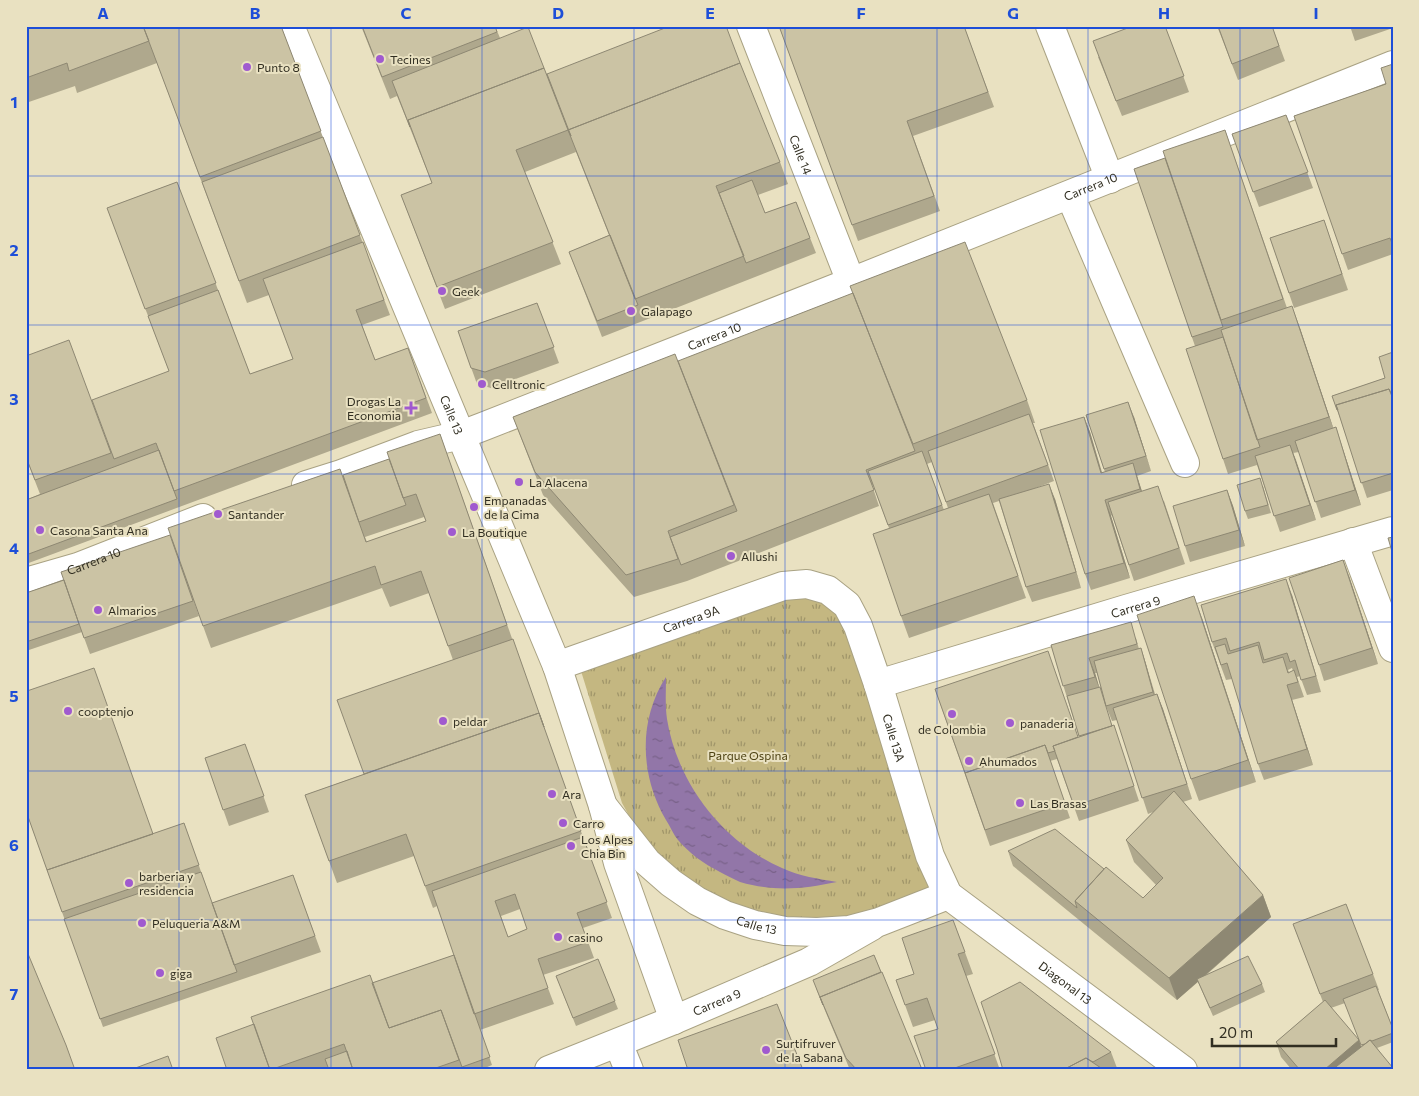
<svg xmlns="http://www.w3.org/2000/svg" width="1419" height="1096" font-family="Commissioner,sans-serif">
<defs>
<pattern id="park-tufts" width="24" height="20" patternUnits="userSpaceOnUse" patternTransform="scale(1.25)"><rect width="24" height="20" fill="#c4b781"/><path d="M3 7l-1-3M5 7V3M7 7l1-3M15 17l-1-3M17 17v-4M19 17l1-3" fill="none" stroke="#a09569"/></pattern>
<pattern id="water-ripples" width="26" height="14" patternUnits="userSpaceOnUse" patternTransform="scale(1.25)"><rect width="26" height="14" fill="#9276a8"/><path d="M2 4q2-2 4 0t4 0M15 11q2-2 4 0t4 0" fill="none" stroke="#786188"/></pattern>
</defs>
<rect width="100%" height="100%" fill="#e9e1c1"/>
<path fill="url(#park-tufts)" d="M790,597C797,597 807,596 814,598C838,605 847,634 857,655L930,890L877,916L839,919L800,918L751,912L719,899L659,861L637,830L622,803L581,671Z"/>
<path fill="url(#water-ripples)" d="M666,677C666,690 665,705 667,719C677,782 722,842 782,868C799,876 819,879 837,882C803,889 774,892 740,882C733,879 726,875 720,872C704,864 689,853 678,840C673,834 670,826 666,820C640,776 638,720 666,677Z"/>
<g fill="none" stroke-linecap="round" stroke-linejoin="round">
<defs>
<g id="minor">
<path id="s1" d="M751,26L851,282"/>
<path d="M1050,26L1110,179"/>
<path d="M1070,195L1185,463"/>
<path id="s2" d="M306,485L341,474L418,445L461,435L482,427L851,282L1393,65"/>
<path d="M1353,542L1393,648"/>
<path id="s3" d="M26,582L78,567L203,518"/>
<path d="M603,806L618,863L674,1020"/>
<path d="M618,1043L629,1070"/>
<path id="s4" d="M549,1070L674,1020L809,962L872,926"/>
</g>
<g id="major">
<path id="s5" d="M290,26L557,666L603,806L647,862L671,883L697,901L725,915L755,925L785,931L817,932L849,930L879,922L948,895"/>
<path id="s6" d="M557,666L783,586L807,584L828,590L847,605L858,626L878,684L930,856L948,895L1183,1070"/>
<path id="s7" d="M878,684L1126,609L1393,531"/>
</g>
</defs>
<use href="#minor" stroke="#a9a283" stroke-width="30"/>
<use href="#major" stroke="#a9a283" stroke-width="30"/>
<use href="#minor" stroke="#fff" stroke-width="28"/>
<use href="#major" stroke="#fff" stroke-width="28"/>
</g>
<path fill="#afa88d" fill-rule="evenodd" d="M26,26H281L390,315L362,325L375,360L408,348L432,413L26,564V500L40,494L26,458L108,443L169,371L107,208L177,182L250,374L293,359L269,295L247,303L157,63L77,93L75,86L26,103Z
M361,26H495L500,38L547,74L780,162L788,184L758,195L765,213L796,202L816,253L602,337L569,252L609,235L576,152L525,172L561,264L445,309L401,195L432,183L397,96L390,99Z
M779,26H964L994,107L913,136L940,211L858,241Z
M1165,26L1189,92L1122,116L1098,57Z
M1217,26H1272L1285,61L1238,80Z
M1350,26H1393V28L1355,41Z
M1393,64V254L1348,270L1294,116L1386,84Z
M1286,115L1313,188L1259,207L1232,134Z
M1225,130L1287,308L1300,328L1333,428L1336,427L1341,443L1361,505L1321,518L1299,452L1293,453L1316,520L1280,532L1257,465L1228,474L1223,459L1195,346L1134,169L1165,158Z
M1324,220L1348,290L1294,308L1270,238Z
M537,303L559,363L491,388L477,384L458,331Z
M1393,352V490L1367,498L1340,418L1332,396L1385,378Z
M678,361L1027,400L1035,423H1033L1054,481L1033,489L1055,499L1081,588L1032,602L1026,587L999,501L993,503L1026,598L909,638L901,616L889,528L873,485H872L879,506L687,581L634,597L543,495L513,417ZM932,462L948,508L944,510L927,464Z
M1086,415L1134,417L1151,471L1137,476L1142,491L1164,501L1185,564L1134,581L1112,515L1111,516L1130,578L1091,590L1085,574L1084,417L1090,432L1102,472H1105Z
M440,434L515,647L612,918L583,928L594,958L543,975L554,1004L480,1030L492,1065L480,1070H353L328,1067L320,1070H227L372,983L454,955L437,906L433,908L414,856L337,883L305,795L364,774L453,660L429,593L390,607L382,588L211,648L190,590L199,616L90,654L82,632L26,651V593L343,477L389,459ZM424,517L426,521L367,542L365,537ZM520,909L527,929L508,937L501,916Z
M1263,486L1271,513L1248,519L1245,511Z
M1227,490L1233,506L1245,546L1190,562L1185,546Z
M1349,576L1378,664L1324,681L1319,665Z
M1292,595L1321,692L1307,695L1300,676L1297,677L1304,697L1292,700L1313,765L1264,780L1258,764L1232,679L1226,680L1212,642ZM1292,668L1293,671L1289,672L1288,670Z
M1202,618L1256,782L1199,801L1191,779Z
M1136,638L1139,649L1141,648L1146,664L1155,694H1157L1163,709L1192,799L1183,802L1263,895L1271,917L1204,977L1262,984L1265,992L1213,1016L1198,982L1177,1000L1013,866L1008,851L1104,869L1143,898L1156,885L1134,862L1126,840L1153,812L1148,814L1117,720L1112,721L1106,706L1097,673H1095L1099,687L1112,726L1114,725L1119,741L1139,801L1079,821L1057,759L1050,761L1070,818L990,846L935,689L1078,737H1079L1051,645Z
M27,691L153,834L184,823L212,903L293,875L321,952L240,980L239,979L240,980L103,1027L26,811Z
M245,744L269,812L229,826L205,758Z
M953,920L973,974L966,976L1000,1070H926L938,1029L935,1020L913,1027L896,980L914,974Z
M1293,924L1373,974L1379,990H1378L1393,1029V1042L1377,1048L1393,1070H1292L1281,1057L1276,1042L1323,1002ZM1345,1003L1362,1046L1361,1047L1331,1008Z
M874,955L922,1070H850L826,1013L816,988Z
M598,959L618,1009L576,1026L556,976Z
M1111,1052L1117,1068L1113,1070H1003Z"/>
<path fill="#8e8873" d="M1292,306L1300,328L1337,439L1329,417Z
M1128,402L1134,417L1151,471Z
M1084,417L1090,432L1106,488L1101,473Z
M1336,427L1341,443L1361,505L1355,490Z
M1290,445L1296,460L1316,520L1310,505Z
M1133,463L1138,479L1146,505L1140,489Z
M1049,484L1055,499L1081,588L1076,572Z
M1227,490L1233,506L1245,546L1239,530Z
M1105,500L1111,516L1130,578L1124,563Z
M1343,560L1349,576L1378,664L1372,648Z
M1286,579L1292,595L1321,692L1316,676Z
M1194,596L1202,618L1256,782L1248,760Z
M1141,648L1146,664L1158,708L1153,692Z
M1089,658L1095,673L1101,693L1095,677Z
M1287,685L1292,700L1313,765L1307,749Z
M1157,694L1163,709L1192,799Z
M1263,895L1271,917L1177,1000L1169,978Z
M1359,1040L1364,1055L1347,1070H1324Z"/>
<path fill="#cbc3a4" stroke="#8e8873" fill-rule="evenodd" d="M26,26H143L149,41L69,71L67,63L26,78Z
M143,26H281L321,131L200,177Z
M362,26H495L497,32L382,77Z
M670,26H726L740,63L568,130L571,136L547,74Z
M779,26H964L988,92L907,121L934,196L852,225Z
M1133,26H1165L1184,76L1116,101L1093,41Z
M1218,26H1272L1279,46L1232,64Z
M528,27L544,68L408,120L410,127L392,81Z
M740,63L780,162L716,186L744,256L635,299L568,130Z
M1393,64V246L1390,238L1342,254L1294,116L1386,84L1381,68Z
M544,68L568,130L516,150L553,242L437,287L401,195L432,183L408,120Z
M1286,115L1308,172L1253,192L1232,134Z
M1225,130L1283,299L1221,320L1163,151Z
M323,137L360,235L239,281L202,182Z
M1165,158L1223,327L1192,337L1134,169Z
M752,180L765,213L796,202L810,238L746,263L719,193Z
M177,182L216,283L145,309L107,208Z
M1324,220L1342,274L1289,293L1270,238Z
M610,235L638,305L597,321L569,252Z
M363,242L384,300L356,310L375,360L408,348L426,398L174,491L156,443L114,459L92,400L169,371L148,316L218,290L250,374L293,359L263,279Z
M965,242L1027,400L913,444L850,286Z
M853,293L915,451L866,470L874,490L681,565L670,537L737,511L678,361Z
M537,303L554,347L485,372L471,368L458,331Z
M1292,306L1329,417L1257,440L1221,330Z
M1223,337L1260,447L1223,459L1186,349Z
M69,340L111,453L35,480L26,457V356Z
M1393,352V392L1391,393L1389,389L1336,405L1338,410H1337L1332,396L1385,378L1379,357Z
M675,354L734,505L668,531L678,559L626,575L535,472L513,417Z
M1389,389L1393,399V473L1361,483L1336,405Z
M1128,402L1146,456L1104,469L1086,415Z
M1029,414L1048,465L946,502L928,451Z
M1084,417L1101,473L1133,463L1140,489L1105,500L1124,563L1085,574L1040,430Z
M1336,427L1355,490L1315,502L1295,441Z
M440,434L507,625L448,646L421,571L381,585L375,566L203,626L168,528L340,469L366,542L426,521L416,494L403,498L387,452Z
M1290,445L1310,505L1274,516L1255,456Z
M159,450L177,499L26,555V500Z
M922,451L942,505L888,525L868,471Z
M389,459L406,505L359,522L343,475Z
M1260,478L1268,505L1245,511L1237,485Z
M1049,484L1076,572L1026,587L999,499Z
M1158,486L1179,548L1129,565L1108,502Z
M1227,490L1239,530L1185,546L1173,506Z
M989,494L1018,576L901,616L873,534Z
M170,535L193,601L84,638L61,572Z
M1393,537V555L1388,538Z
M1343,560L1372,648L1319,665L1289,578Z
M1286,579L1316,676L1301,680L1295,660L1290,662L1287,653L1264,660L1259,642L1230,651L1226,638L1212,642L1201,605Z
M64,580L79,624L26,642V593Z
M1194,596L1248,760L1191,779L1137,615Z
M1131,622L1137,644L1089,658L1095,677L1063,686L1051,645Z
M513,639L544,727L539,713L364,774L337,700Z
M1225,644L1228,654L1258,645L1263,663L1283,657L1288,673L1294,670L1298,682L1287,685L1307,749L1258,764L1227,663L1221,665L1215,647Z
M1141,648L1153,692L1106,706L1094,661Z
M1048,651L1078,737L1053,746L1055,751L1048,753L1045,745L965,773L935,689Z
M94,668L153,834L47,870L26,811V690L27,691Z
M1100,687L1112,726L1079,736L1067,696Z
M1157,694L1187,784L1142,798L1113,708Z
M539,713L581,831L425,886L406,834L329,861L305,795Z
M1114,725L1134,786L1074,806L1053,746Z
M245,744L264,796L223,810L205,758Z
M1045,745L1065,803L985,830L965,773Z
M1174,791L1263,895L1169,978L1075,901L1106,867L1143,898L1163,878L1126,840Z
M184,823L199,865L62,912L47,870Z
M1055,829L1104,869L1075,901L1077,908L1008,851Z
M583,837L607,902L577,913L588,942L538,959L548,988L474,1014L432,891ZM515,894L527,929L508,937L495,901Z
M201,872L237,972L100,1019L64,919Z
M293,875L315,936L234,965L212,903Z
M1346,904L1373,974L1320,994L1293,924Z
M953,920L965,952L958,954L995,1054L949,1070H926L914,1036L938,1029L927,998L905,1005L896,980L914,974L902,938Z
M26,949L66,1045L75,1070H26Z
M454,955L490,1057L462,1067L441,1010L389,1028L372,983Z
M874,955L881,972L820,997L823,1005L813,980Z
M1248,956L1262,984L1210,1008L1197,979Z
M598,959L615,1001L573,1018L556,976Z
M882,972L921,1067L912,1070H857L846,1058L820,997Z
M370,975L389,1028L441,1010L459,1060L430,1070H353L344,1044L270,1070L251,1017Z
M1020,982L1111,1052L1093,1062L1086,1058L1063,1070H1003L997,1049L981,1002Z
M1376,986L1393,1029V1033L1372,1041L1370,1040L1365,1044L1361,1045L1343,999Z
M1325,1000L1359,1040L1324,1070H1300L1276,1042Z
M777,1004L803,1070H688L678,1040Z
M254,1024L270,1070H227L216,1038Z
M1370,1040L1393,1068V1070H1332Z
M347,1051L353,1070H329L325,1059Z
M168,1056L173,1070H130Z
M1086,1058L1104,1070H1063Z"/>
<path fill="none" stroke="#1d4ed8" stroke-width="1" stroke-opacity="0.55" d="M179,26V1070M331,26V1070M482,26V1070M634,26V1070M785,26V1070M937,26V1070M1088,26V1070M1240,26V1070M26,176H1393M26,325H1393M26,474H1393M26,622H1393M26,771H1393M26,920H1393"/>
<g fill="#a05acf" stroke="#e9e1c1" stroke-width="2">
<circle cx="380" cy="59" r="5"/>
<circle cx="247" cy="67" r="5"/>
<circle cx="442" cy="291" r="5"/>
<circle cx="631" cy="311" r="5"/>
<circle cx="482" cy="384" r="5"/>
<path d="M408.5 400.5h5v5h5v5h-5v5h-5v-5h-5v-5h5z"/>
<circle cx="519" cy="482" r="5"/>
<circle cx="474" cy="507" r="5"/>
<circle cx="218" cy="514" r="5"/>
<circle cx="40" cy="530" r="5"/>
<circle cx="452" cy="532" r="5"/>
<circle cx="731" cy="556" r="5"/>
<circle cx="98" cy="610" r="5"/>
<circle cx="68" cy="711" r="5"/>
<circle cx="952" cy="714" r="5"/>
<circle cx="443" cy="721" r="5"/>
<circle cx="1010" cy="723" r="5"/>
<circle cx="969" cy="761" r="5"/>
<circle cx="552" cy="794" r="5"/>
<circle cx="1020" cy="803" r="5"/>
<circle cx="563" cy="823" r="5"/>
<circle cx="571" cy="846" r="5"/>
<circle cx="129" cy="883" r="5"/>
<circle cx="142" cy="923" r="5"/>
<circle cx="558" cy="937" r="5"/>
<circle cx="160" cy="973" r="5"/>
<circle cx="766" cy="1050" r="5"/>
</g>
<g text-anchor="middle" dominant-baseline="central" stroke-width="4" stroke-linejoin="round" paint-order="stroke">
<g font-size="12" fill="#312e21" stroke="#e9e1c1" text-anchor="start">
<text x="390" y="59">Tecines</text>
<text x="257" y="67">Punto 8</text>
<text x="452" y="291">Geek</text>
<text x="641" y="311">Galapago</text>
<text x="492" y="384">Celltronic</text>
<text x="401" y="401" text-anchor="end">Drogas La<tspan x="401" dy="14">Economia</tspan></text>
<text x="529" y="482">La Alacena</text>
<text x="484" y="500">Empanadas<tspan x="484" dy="14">de la Cima</tspan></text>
<text x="228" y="514">Santander</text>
<text x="50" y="530">Casona Santa Ana</text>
<text x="462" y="532">La Boutique</text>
<text x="741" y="556">Allushi</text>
<text x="108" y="610">Almarios</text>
<text x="78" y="711">cooptenjo</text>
<text x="453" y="721">peldar</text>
<text x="1020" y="723">panaderia</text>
<text x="952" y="729" text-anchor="middle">de Colombia</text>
<text x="979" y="761">Ahumados</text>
<text x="562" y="794">Ara</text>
<text x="1030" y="803">Las Brasas</text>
<text x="573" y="823">Carro</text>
<text x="581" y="839">Los Alpes<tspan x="581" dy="14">Chia Bin</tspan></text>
<text x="139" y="876">barberia y<tspan x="139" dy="14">residencia</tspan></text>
<text x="152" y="923">Peluqueria A&amp;M</text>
<text x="568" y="937">casino</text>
<text x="170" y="973">giga</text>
<text x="776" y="1043">Surtifruver<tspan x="776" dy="14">de la Sabana</tspan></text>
</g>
<g font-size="12" fill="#312e21" stroke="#e9e1c1">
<text stroke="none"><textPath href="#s1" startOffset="138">Calle 14</textPath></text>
<text stroke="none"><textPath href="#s2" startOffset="840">Carrera 10</textPath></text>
<text stroke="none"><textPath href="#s2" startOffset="435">Carrera 10</textPath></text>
<text stroke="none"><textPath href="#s5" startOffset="421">Calle 13</textPath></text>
<text stroke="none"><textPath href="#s3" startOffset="71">Carrera 10</textPath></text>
<text stroke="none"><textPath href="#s7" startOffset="269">Carrera 9</textPath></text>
<text stroke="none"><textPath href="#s6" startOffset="142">Carrera 9A</textPath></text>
<text stroke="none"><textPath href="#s6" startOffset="451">Calle 13A</textPath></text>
<text stroke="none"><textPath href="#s5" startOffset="1040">Calle 13</textPath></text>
<text stroke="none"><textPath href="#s6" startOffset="764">Diagonal 13</textPath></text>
<text stroke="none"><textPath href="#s4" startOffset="181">Carrera 9</textPath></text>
</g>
<g font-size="12" fill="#4d4213" stroke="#e9e1c1">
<text x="748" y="755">Parque Ospina</text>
</g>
</g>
<rect width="1419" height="1096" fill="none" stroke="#e9e1c1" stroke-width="55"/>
<path d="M1212 1038v8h124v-8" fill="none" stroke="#312e21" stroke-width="2.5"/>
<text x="1219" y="1038" font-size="15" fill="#312e21" stroke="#e9e1c1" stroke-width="4" paint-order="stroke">20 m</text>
<rect x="28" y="28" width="1364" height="1040" fill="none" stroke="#1d4ed8" stroke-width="2"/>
<g font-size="16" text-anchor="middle" font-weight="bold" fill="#1d4ed8">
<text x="103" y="19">A</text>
<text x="255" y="19">B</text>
<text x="406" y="19">C</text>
<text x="558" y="19">D</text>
<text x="710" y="19">E</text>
<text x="861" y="19">F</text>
<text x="1013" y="19">G</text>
<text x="1164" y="19">H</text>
<text x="1316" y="19">I</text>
<text x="14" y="108">1</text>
<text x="14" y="256">2</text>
<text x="14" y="405">3</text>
<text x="14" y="554">4</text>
<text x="14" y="702">5</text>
<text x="14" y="851">6</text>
<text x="14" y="1000">7</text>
</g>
</svg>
